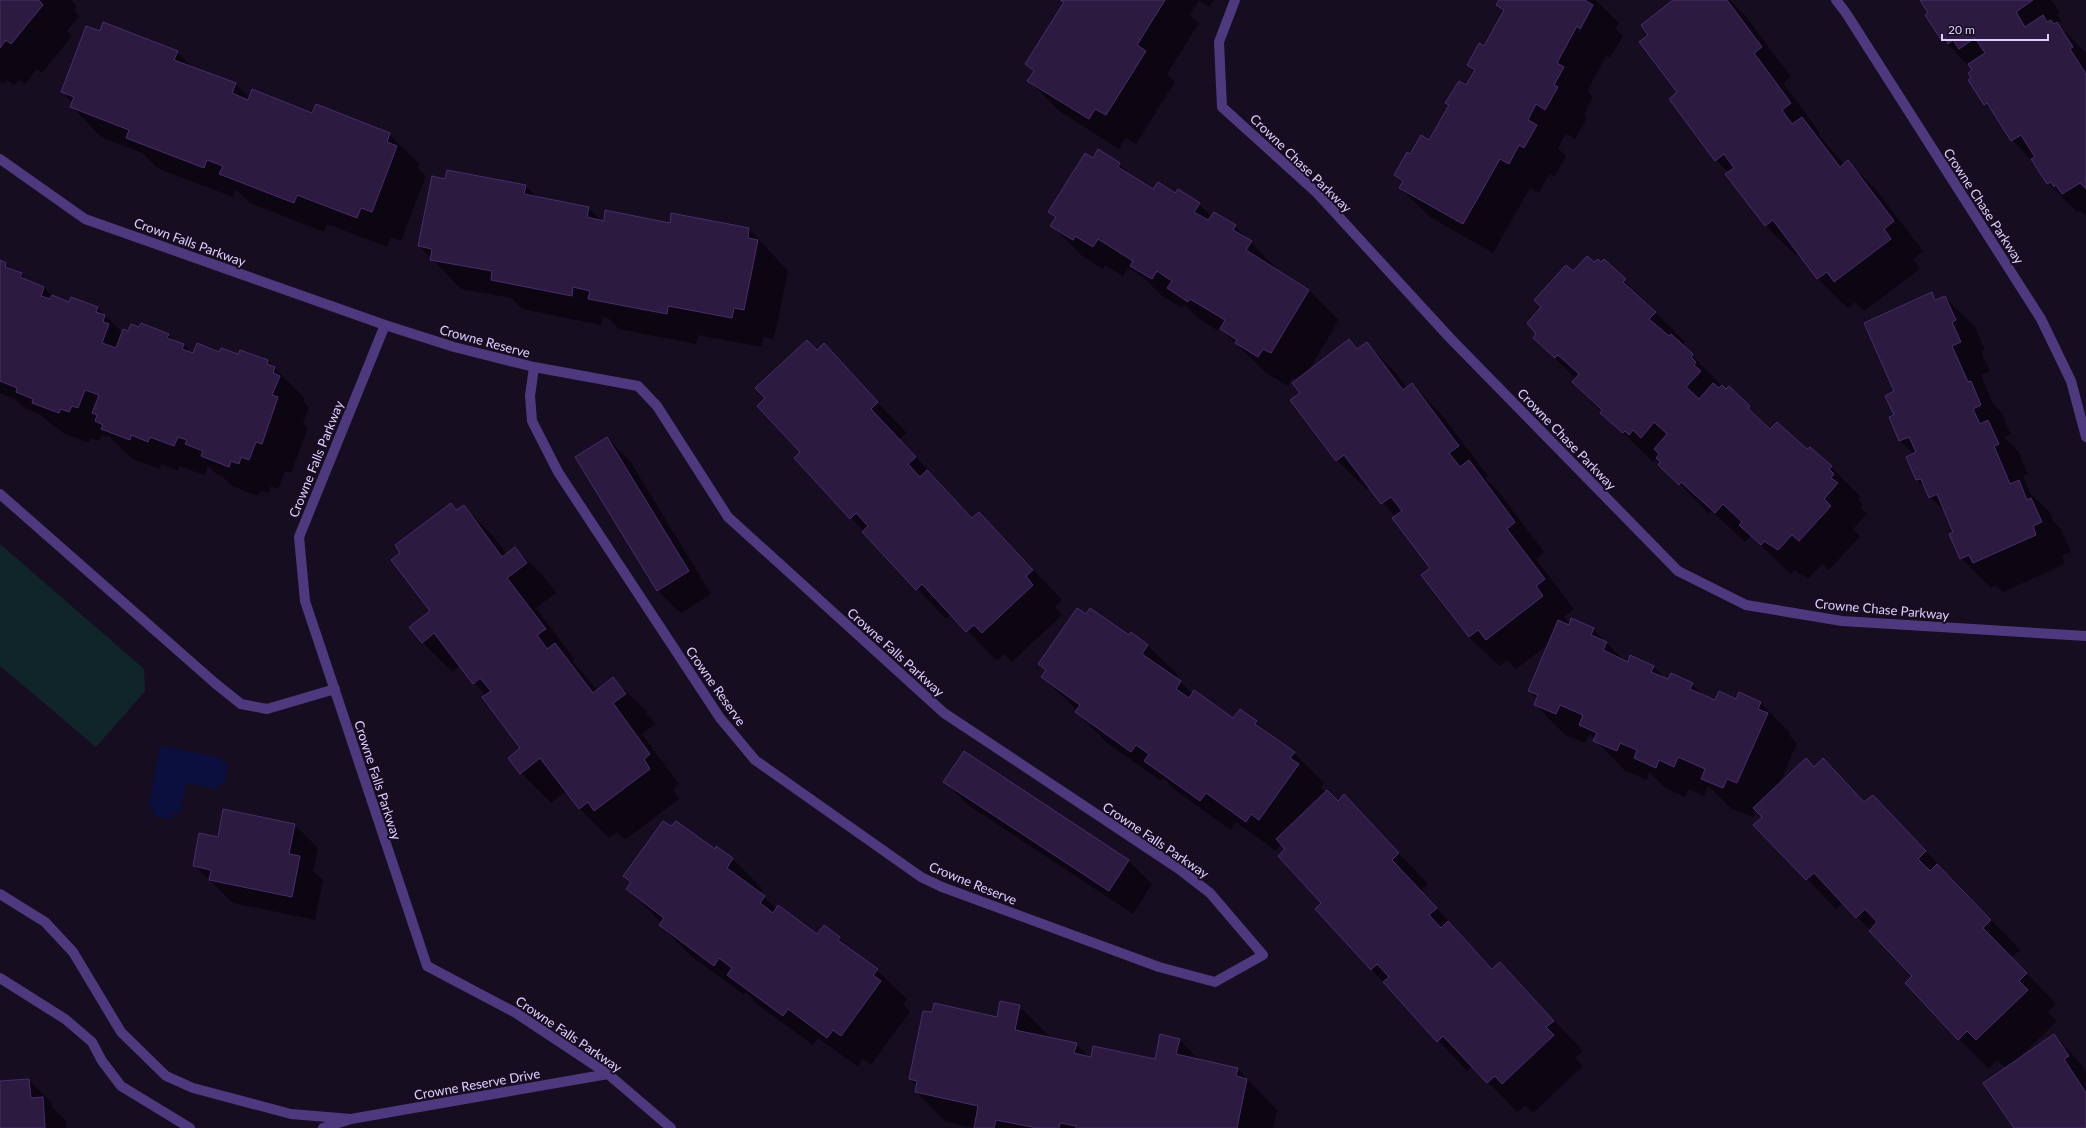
<svg xmlns="http://www.w3.org/2000/svg" width="2086" height="1128" font-family="Lato,sans-serif">
<rect width="100%" height="100%" fill="#160d21"/>
<path fill="#10252a" d="M0,544L144,669L145,691L96,747L0,666Z"/>
<path fill="#0a0f3d" d="M160,746L223,758L222,763L228,764L224,784L219,783L218,789L186,783L180,814L173,813L172,819L153,816L154,809L148,808Z"/>
<path fill="#0007" fill-rule="evenodd" d="M0,0H71L77,6L74,10L79,16L67,31L72,36L42,73L37,69L25,84L19,80L14,85L7,80L4,84L0,81Z
M1059,0H1214L1209,7L1199,0L1190,15L1199,23L1167,74L1175,82L1136,144L1125,138L1119,149L1059,111L1029,81L1034,73L1026,64L1064,4Z
M1500,0H1596L1619,23L1615,29L1623,36L1610,58L1607,55L1587,91L1593,97L1584,115L1587,118L1575,139L1566,133L1558,148L1566,156L1554,177L1549,174L1539,193L1530,188L1493,253L1430,217L1400,188L1403,183L1395,175L1411,155L1430,142L1450,106L1447,103L1467,87L1475,72L1468,65L1484,47L1504,12L1497,5ZM1592,6L1593,8L1579,33L1577,32Z
M1675,0H1730L1745,15L1791,77L1783,83L1820,133L1819,135L1844,164L1848,162L1877,191L1923,251L1913,259L1920,269L1864,311L1856,302L1848,308L1818,279L1799,253L1795,255L1766,226L1727,175L1729,173L1716,160L1678,92L1650,35Z
M1921,0H2052L2060,13L2057,14L2061,21L2057,23L2086,53V216L2080,211L2078,213L2048,183L2035,164L2012,140L1996,115L1985,104L1972,79L1973,70L1943,40Z
M100,32L177,52L194,68L235,84L250,98L389,134L419,164L418,168L426,176L401,241L391,237L387,247L327,224L324,232L250,203L236,189L233,197L157,168L142,153L101,137L72,107L73,103L62,92Z
M1093,159L1119,164L1133,177L1153,190L1175,194L1199,204L1212,217L1235,226L1280,272L1309,290L1339,320L1307,373L1349,340L1358,349L1366,343L1396,373L1407,388L1412,385L1441,414L1488,476L1485,478L1498,491L1544,552L1536,559L1574,609L1564,617L1570,624L1593,629L1626,662L1653,666L1666,679L1692,684L1705,697L1715,701L1736,700L1761,703L1790,733L1789,735L1797,743L1779,785L1814,768L1823,760L1865,803L1873,796L2020,950L2012,958L2056,1004L2048,1012L2057,1021L2017,1060L2054,1036L2077,1059L2086,1072V1128H2015L2006,1068L1997,1060L1989,1069L1959,1039L1913,976L1870,930L1843,903L1836,909L1807,879L1764,817L1757,810L1753,817L1732,809L1708,786L1704,796L1689,789L1685,797L1665,788L1649,772L1647,780L1624,770L1590,734L1585,743L1565,735L1535,705L1537,699L1529,690L1549,644L1516,669L1507,660L1499,666L1469,637L1431,568L1395,517L1370,487L1367,490L1337,460L1301,393L1297,380L1293,378L1288,386L1266,373L1220,328L1218,331L1198,318L1184,304L1182,308L1161,295L1145,279L1128,268L1123,276L1105,265L1103,269L1082,256L1052,226L1056,219L1050,212Z
M446,180L526,186L538,198L588,208L602,221L749,229L788,271L774,339L763,337L762,347L698,335L696,344L619,329L608,318L603,317L601,325L522,309L511,298L461,289L419,246Z
M1604,261L1655,310L1654,311L1685,342L1682,345L1722,386L1749,407L1771,429L1831,467L1861,497L1858,499L1863,504L1861,507L1867,514L1853,529L1860,536L1829,570L1822,564L1808,579L1794,570L1791,574L1751,536L1745,542L1712,511L1709,514L1660,464L1655,460L1653,462L1602,413L1573,382L1576,379L1534,338L1573,273Z
M0,262L21,274L28,282L44,287L52,296L70,303L71,298L98,308L123,333L168,335L176,342L184,345L192,354L220,353L268,361L304,398L303,401L309,407L303,423L308,428L291,473L285,471L278,489L271,486L269,493L260,491L258,496L232,486L222,476L216,474L208,466L204,475L179,466L178,471L161,464L160,469L132,459L108,435V437L102,435L99,441L91,438L89,443L63,433L39,414L24,408L15,399L0,393Z
M1932,294L1938,300L1945,297L1975,327L1985,350L1981,352L1990,371L1981,375L1993,404L2001,412L2011,434L2004,437L2018,451L2028,474L2023,476L2030,493L2049,511L2053,521L2061,529L2071,552L2062,556L2065,564L2003,592L1996,585L1991,588L1961,558L1955,533L1946,513L1930,497L1927,489L1917,480L1907,458L1914,454L1900,441L1890,418L1895,416L1896,392Z
M823,345L907,433L900,439L944,488L973,518L979,513L1062,600L1055,607L1062,615L1012,662L1004,654L997,661L952,615L946,619L851,518L801,452L817,351Z
M607,438L630,461L711,594L681,613L657,590Z
M463,506L493,536L507,554L515,548L545,578L556,593L536,608L574,659L572,661L598,691L613,679L643,708L655,724L642,734L679,784L673,790L679,799L625,840L617,832L609,838L579,808L566,791L551,803L521,773L510,758L522,748L486,696L460,666L452,672L422,642L457,511Z
M1086,615L1129,636L1131,634L1148,646L1178,675L1176,678L1193,694L1234,720L1256,722L1272,737L1294,753L1324,783L1321,787L1326,793L1338,802L1344,796L1428,884L1421,891L1465,939L1494,969L1500,964L1583,1051L1575,1058L1583,1066L1533,1113L1525,1105L1517,1112L1472,1066L1467,1071L1371,969L1281,843L1276,851L1236,822L1231,830L1175,790L1163,778L1161,781L1106,742L1076,712L1078,711L1042,677L1046,671L1039,664Z
M964,752L1129,861L1152,884L1133,914L968,805L945,782Z
M295,825L318,848L313,871L323,880L315,920L233,903L194,865L218,839Z
M716,847L733,859L763,889L760,893L777,909L818,935L824,926L877,970L907,999L903,1004L910,1012L871,1065L863,1059L858,1067L818,1038L813,1045L758,1005L746,992L744,995L690,955L660,925L662,923L627,889L631,883L624,876L715,850Z
M1019,1006L1049,1036V1038L1076,1044L1090,1058L1156,1060L1180,1040L1200,1061L1238,1069L1277,1110L1273,1128H975L946,1122L916,1092L917,1086L910,1079L997,1018Z
M28,1080L52,1103V1107L66,1121V1128H0V1082Z"/>
<path fill="#2c1a41" stroke="#4a2c6d" d="M0,0H39L43,5L11,44L6,40L0,48Z
M1060,0H1165L1137,45L1146,51L1106,115L1095,109L1089,119L1027,81L1034,71L1025,64L1064,2Z
M1499,0H1585L1593,5L1580,29L1577,26L1557,63L1564,67L1554,85L1558,87L1545,110L1536,104L1528,120L1537,125L1524,148L1519,145L1509,164L1500,159L1463,224L1399,188L1403,181L1394,175L1407,152L1410,154L1421,135L1429,140L1449,105L1445,103L1459,81L1466,85L1475,70L1467,65L1479,43L1484,46L1504,10L1496,5Z
M1673,0H1727L1762,47L1754,53L1791,103L1782,110L1792,124L1802,117L1840,167L1848,160L1894,221L1884,229L1891,239L1834,282L1827,272L1817,279L1773,220L1765,226L1725,174L1734,168L1724,154L1715,161L1669,99L1677,92L1639,42L1648,35L1641,25Z
M1920,0H2033L2016,12L2025,27L2043,15L2047,22L2051,20L2054,24L2057,22L2073,47L2070,49L2086,74V189L2080,183L2062,194L2056,185L2054,187L2051,182L2047,184L2031,159L2035,157L2021,135L2011,141L1987,103L1984,105L1968,80L1971,78L1968,73L1972,70L1968,64L1985,53L1975,38L1959,49L1953,40L1948,44L1945,38L1942,41L1925,15L1928,13Z
M103,22L178,51L174,60L236,83L232,93L248,100L252,89L312,113L316,104L390,133L387,142L397,146L372,212L361,208L357,218L297,195L294,203L219,174L223,166L207,160L204,168L126,138L129,130L70,107L74,97L61,92L86,26L100,31Z
M1098,149L1120,163L1118,167L1153,189L1158,182L1175,193L1178,189L1200,203L1194,212L1208,220L1214,212L1236,225L1233,230L1252,241L1246,250L1309,290L1271,353L1263,349L1258,357L1235,343L1237,340L1220,329L1225,320L1190,299L1188,302L1167,288L1172,281L1157,271L1152,279L1130,266L1133,261L1098,239L1093,247L1075,236L1073,240L1050,226L1056,217L1048,212L1085,153L1093,158Z
M447,170L526,185L524,194L589,207L587,217L604,221L605,210L670,223L671,213L749,228L748,238L758,240L744,310L734,308L732,318L668,306L667,314L588,299L590,291L573,287L572,296L491,280L492,271L430,260L432,249L418,246L432,176L445,179Z
M1587,256L1594,262L1598,259L1601,262L1604,259L1626,279L1623,282L1656,312L1649,319L1669,336L1671,334L1693,354L1691,357L1696,362L1694,365L1701,371L1686,387L1699,399L1713,383L1719,388L1722,385L1726,389L1729,386L1750,406L1748,408L1770,429L1777,422L1807,449L1810,447L1832,466L1829,469L1834,474L1831,478L1838,483L1824,499L1831,506L1799,541L1792,535L1778,550L1764,541L1761,545L1739,525L1742,522L1723,504L1715,513L1681,482L1679,485L1658,465L1660,462L1656,458L1659,454L1654,449L1667,434L1654,422L1641,438L1633,430L1629,435L1625,431L1623,433L1600,413L1602,410L1572,382L1579,374L1558,355L1555,358L1533,338L1536,334L1527,323L1541,307L1534,300L1566,265L1573,271Z
M0,260L6,263L5,267L22,273L20,277L44,287L41,296L50,299L52,295L69,302L71,297L98,307L96,312L105,315L103,322L109,324L102,343L116,348L123,329L128,331L131,324L139,327L141,323L169,334L167,338L184,344L182,349L193,353L197,343L219,352L221,348L238,354L240,350L268,360L267,364L275,367L273,373L280,376L272,395L278,397L262,444L256,442L249,460L241,457L239,464L231,461L229,467L201,456L203,451L185,444L187,440L178,437L174,446L150,437L148,442L131,435L130,440L101,429L103,425L95,421L97,415L92,413L99,395L85,390L78,408L72,406L69,412L61,409L59,413L32,403L33,399L16,392L17,388L0,381Z
M1932,292L1935,300L1945,296L1956,320L1952,322L1961,342L1952,346L1968,382L1971,381L1981,405L1973,409L1980,424L1988,420L1999,444L1994,446L2010,484L2019,480L2027,500L2031,498L2042,522L2033,526L2036,535L1973,563L1969,555L1960,559L1949,534L1953,532L1937,494L1929,498L1921,479L1916,480L1906,457L1916,452L1909,437L1899,441L1889,417L1894,415L1885,396L1894,391L1864,323Z
M1349,339L1357,349L1367,342L1403,390L1412,383L1459,446L1449,453L1460,467L1469,460L1515,522L1507,529L1545,579L1536,586L1543,596L1486,640L1478,630L1469,637L1421,575L1430,568L1392,518L1402,511L1391,497L1381,504L1344,455L1336,461L1290,400L1300,393L1292,383Z
M807,340L817,350L824,343L878,402L871,409L916,457L908,464L920,477L927,470L972,518L979,512L1033,570L1026,576L1033,585L982,633L974,625L966,632L922,584L916,590L862,532L868,526L856,513L850,519L794,458L800,452L757,406L765,398L755,388Z
M607,437L689,571L657,591L575,457Z
M451,503L456,510L464,505L502,557L515,547L527,563L507,578L546,629L537,635L547,649L555,643L593,693L613,677L626,694L613,703L650,754L644,759L650,769L594,811L588,802L579,809L540,758L520,774L508,758L520,748L482,697L491,691L480,678L473,684L434,633L422,643L409,627L430,611L391,560L400,553L395,545Z
M1077,608L1086,614L1090,608L1129,635L1131,632L1148,645L1142,654L1181,681L1176,689L1189,698L1194,690L1233,718L1240,709L1257,721L1255,724L1295,752L1290,758L1299,764L1259,820L1251,814L1246,822L1206,793L1200,801L1144,761L1149,754L1136,745L1131,752L1075,712L1080,705L1041,677L1046,670L1038,664Z
M1571,618L1594,628L1591,635L1607,642L1603,650L1628,662L1630,655L1654,666L1651,672L1668,679L1671,673L1693,683L1690,689L1715,700L1719,691L1736,699L1739,692L1761,702L1758,709L1768,713L1737,783L1727,779L1723,788L1701,779L1705,769L1678,757L1674,767L1659,760L1656,768L1634,758L1637,750L1620,743L1617,751L1593,741L1597,733L1579,725L1583,715L1560,705L1556,714L1534,705L1538,695L1528,691L1558,620L1569,625Z
M964,751L1129,860L1109,891L943,782Z
M1806,758L1814,767L1823,758L1864,802L1873,795L1926,851L1918,859L1930,871L1937,864L1991,920L1983,928L2027,973L2019,981L2028,990L1976,1040L1967,1031L1958,1040L1905,983L1912,976L1869,931L1877,922L1865,909L1856,918L1814,873L1806,880L1753,825L1762,817L1753,808Z
M1327,790L1338,801L1344,794L1399,853L1392,860L1437,908L1429,915L1441,928L1448,921L1492,969L1500,962L1554,1021L1546,1027L1554,1035L1502,1084L1495,1076L1487,1083L1443,1036L1437,1042L1383,982L1389,977L1377,964L1371,970L1315,909L1321,903L1278,856L1285,849L1276,839Z
M223,809L295,824L289,854L300,856L292,897L209,880L211,870L193,866L199,833L218,837Z
M663,821L671,826L676,821L715,849L716,846L733,858L727,868L765,896L760,903L773,913L778,905L817,934L824,925L840,937L838,940L878,969L873,975L881,981L841,1036L833,1030L827,1038L788,1009L783,1016L727,975L732,968L719,958L714,966L659,925L664,918L626,889L631,882L623,876Z
M1000,1001L1020,1005L1015,1030L1077,1043L1074,1053L1091,1057L1093,1046L1155,1059L1160,1034L1180,1039L1176,1054L1238,1068L1236,1076L1247,1079L1237,1128H1076V1126L1060,1123L1059,1128H1037L996,1120L994,1128H974L978,1106L915,1092L917,1081L909,1079L923,1011L932,1012L934,1003L997,1017Z
M2054,1034L2069,1056L2064,1059L2086,1093V1128H2014L1983,1083Z
M29,1079L31,1098L43,1097L45,1128H0V1081Z"/>
<g fill="none" stroke-linecap="round" stroke-linejoin="round">
<path stroke="#4e397f" stroke-width="10" d="M1235,0L1219,42L1222,107L1317,193L1450,338L1678,571L1746,605L1842,621L2086,636
M1836,0L1846,13L2041,319L2071,381L2086,437
M0,159L85,219L385,325L454,347L534,367L638,386L657,406L728,517L944,713L1179,869L1210,893L1263,955L1215,982L1159,967L942,887L921,877L755,760L720,718L558,472L532,421L530,396L534,367
M385,325L299,537L305,601L427,966L516,1013L608,1074L671,1128
M0,494L216,684L241,704L267,709L335,689
M0,894L45,922L73,952L121,1032L166,1076L193,1088L291,1114L351,1119
M0,978L65,1019L92,1042L102,1061L121,1086L190,1128
M323,1128L351,1119L608,1074"/>
</g>
<g text-anchor="middle" dominant-baseline="central" stroke-width="4" stroke-linejoin="round" paint-order="stroke">
<g font-size="13" fill="#e0cdfe" stroke="#160d21">
<text transform="translate(1301 163) rotate(44)">Crowne Chase Parkway</text>
<text transform="translate(1984 206) rotate(57)">Crowne Chase Parkway</text>
<text transform="translate(190 242) rotate(20)">Crown Falls Parkway</text>
<text transform="translate(485 341) rotate(15)">Crowne Reserve</text>
<text transform="translate(1567 439) rotate(46)">Crowne Chase Parkway</text>
<text transform="translate(316 459) rotate(-68)">Crowne Falls Parkway</text>
<text transform="translate(1882 609) rotate(5)">Crowne Chase Parkway</text>
<text transform="translate(896 652) rotate(42)">Crowne Falls Parkway</text>
<text transform="translate(716 686) rotate(55)">Crowne Reserve</text>
<text transform="translate(378 780) rotate(72)">Crowne Falls Parkway</text>
<text transform="translate(1156 840) rotate(34)">Crowne Falls Parkway</text>
<text transform="translate(973 883) rotate(22)">Crowne Reserve</text>
<text transform="translate(569 1034) rotate(34)">Crowne Falls Parkway</text>
<text transform="translate(477 1084) rotate(-10)">Crowne Reserve Drive</text>
</g>
</g>
<path d="M1942 34v6h106v-6" fill="none" stroke="#e0cdfe" stroke-width="2"/>
<text x="1948" y="34" font-size="12" fill="#e0cdfe" stroke="#160d21" stroke-width="3" paint-order="stroke">20 m</text>
</svg>
